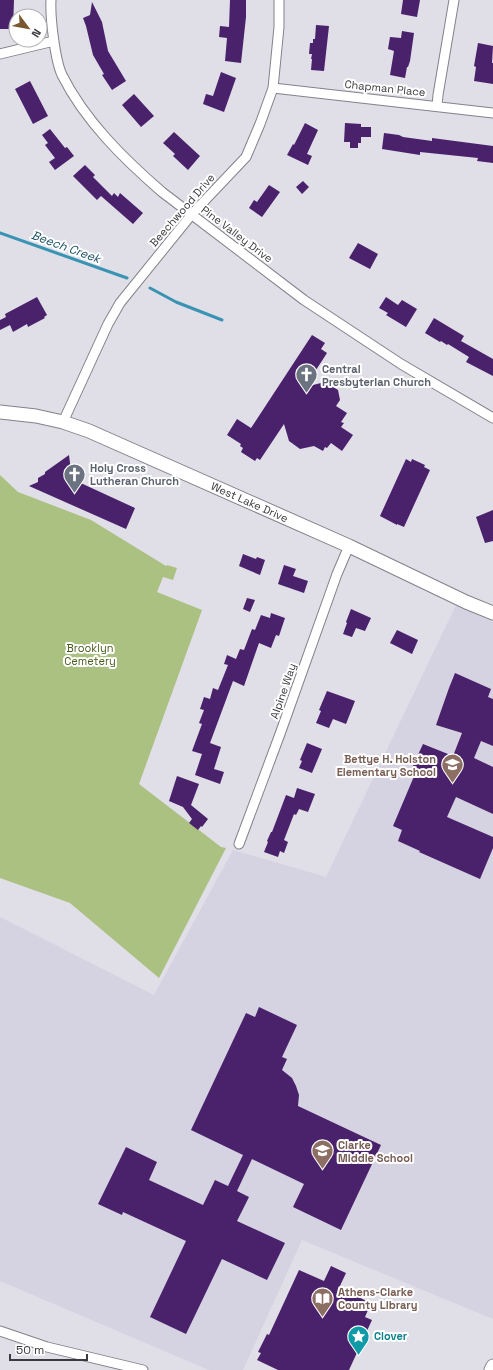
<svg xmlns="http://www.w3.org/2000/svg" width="493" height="1370" font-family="'Space Grotesk',sans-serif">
<rect width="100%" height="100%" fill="#e0dee7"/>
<path fill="#d5d2e2" d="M456,605L493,622V1319L302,1240L243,1370H209L0,1281V917L154,995L233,850L326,877Z"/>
<path fill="#aac182" d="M0,475L18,492L91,520L166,566L167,565L177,568L173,580L163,577L157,592L202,610L139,784L221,847L226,848L159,978L70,903L0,878Z"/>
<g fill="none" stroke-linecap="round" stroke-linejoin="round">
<path stroke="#3993b3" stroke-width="3" d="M0,233L127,278
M150,288L176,302L222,320"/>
</g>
<path fill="#4a216b" d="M0,0H14L13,29H0Z
M230,0H246V17L241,63L225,61L227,38L219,37L220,26L229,27Z
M403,0H420L417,17L401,14Z
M92,2L102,22L108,51L126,81L112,90L102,75L104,74L93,55L86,26L83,18L90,15Z
M316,25L329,26L324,71L311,70L312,59H311L312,54H309L310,43H313V39H315Z
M402,31L414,33L410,61L408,67H407L405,78L390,75L394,51L388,49L390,37L401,38Z
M478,43L493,46L492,63H493V84L474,81L476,67L474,66Z
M221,72L236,78L224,112L203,104L206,94L213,96Z
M30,81L48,116L33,124L15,89Z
M134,94L154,116L141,127L122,105Z
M305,123L318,130L307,154L312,156L308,165L287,155L293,144L294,145Z
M345,123L361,124V127H371V137H361V143H358V148H350V142H344Z
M50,129L65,148L67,147L74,156L55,170L49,162L55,158L45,145L48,143L42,135Z
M174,132L200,156L188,170L173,156L175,154L163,143Z
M384,133L399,135L403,137L432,141V138L493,146V163L477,161L478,158L420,152V155L382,149Z
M85,165L95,175L93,177L112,196L114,193L118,197L120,193L143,213L133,224L101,196L97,200L73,176Z
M303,181L309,187L302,194L296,187Z
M269,185L280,192L262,217L249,208L254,200L257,202Z
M358,243L378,254L370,269L349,258Z
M37,297L47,315L44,317L45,318L28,327L27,324L13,332L10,325L0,330V320L6,317L5,314Z
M386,297L398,305L402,300L417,309L406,327L386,315L388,313L379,308Z
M434,318L464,336L461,341L493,359V376L466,362L469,357L448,344L447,345L441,341L440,342L425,333Z
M312,335L325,343L321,349L327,353L305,387L325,382L338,390L340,400L336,406L347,413L341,422L344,423L341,427L353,435L342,451L331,443L327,448L325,447L323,451L314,446L300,449L289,441L284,424L260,460L257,458L255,461L241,452L243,448L240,446L241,444L227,435L237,419L251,428Z
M69,455L72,479L135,508L126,529L29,486L38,482V478L45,474V472Z
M406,459L411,462L412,459L425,465L424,467L430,470L404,527L397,524V525L380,516Z
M493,510V541L485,543L476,517Z
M243,554L256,559L257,557L265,560L260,575L239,566Z
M284,565L296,569L293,576L308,581L304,593L278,584Z
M247,598L255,600L250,612L243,609Z
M351,609L371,618L365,631L356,628L352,637L343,634L347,623L346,622Z
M271,613L285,618L279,636L276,635L271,648L259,643L244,686L233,681L210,743L221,747L214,769L224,772L220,784L195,775L202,754L192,751L202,724L199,723L204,710L200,709L204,697L210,699L213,688L218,690L228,665L224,664L227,655L236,659L240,649L244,650L252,629L255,630L261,615L270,618Z
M397,630L418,640L412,654L390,643Z
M455,673L491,689L488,697L493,699V746L481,741L474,758L493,767V814L456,797L447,817L493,837V848L480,879L419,852L420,851L398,841L402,830L393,826L415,774L410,772L423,744L453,756L462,733L436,725L449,688Z
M327,691L355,701L346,724L333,719L329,728L316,723L321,711L319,710Z
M307,743L322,749L312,773L299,768L302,761L300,760Z
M177,776L199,784L191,805L208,819L202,827L201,826L198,830L189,823L192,819L183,807L169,801Z
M297,788L315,794L308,812L299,809L296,815L294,814L284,840L288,842L284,853L280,851L278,857L264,852L268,842L267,841L271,832H272L286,795L294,798Z
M259,1007L297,1025L282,1057L287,1059L282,1070L292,1078L296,1086L299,1095L298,1106L381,1145L341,1230L293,1207L304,1184L252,1159L237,1191L249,1197L237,1221L285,1243L267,1280L222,1259L186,1334L150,1317L186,1241L123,1212L122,1215L98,1204L126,1147L157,1162L149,1180L203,1205L215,1180L228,1186L243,1155L191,1130L246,1013L255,1017Z
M331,1266L346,1273L339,1288L371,1303L365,1317L372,1320L349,1370H278L257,1360L261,1353L258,1352L267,1334L269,1335L299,1270L324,1281Z"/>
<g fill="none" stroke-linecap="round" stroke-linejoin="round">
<defs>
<path id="street" d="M51,0C50,17 55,60 62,75C85,121 124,159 162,192L304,300L401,364L493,418
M0,54L54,41
M273,88L493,113
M437,106L438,95L454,0
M63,422L108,324L120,303L192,214L246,157L260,124L273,88L279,27V0
M239,844L280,734L337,574L349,546
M0,1331L47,1347L143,1370"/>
<g id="secondary">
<path id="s1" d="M0,412L36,416L63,422L89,431L349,546L466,602L493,613"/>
<path d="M491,1370L493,1366"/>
</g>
</defs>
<use href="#street" stroke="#83828a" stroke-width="11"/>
<use href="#secondary" stroke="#83828a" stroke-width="15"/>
<use href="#street" stroke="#fff" stroke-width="9"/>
<use href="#secondary" stroke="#fff" stroke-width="13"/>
</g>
<defs>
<symbol id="church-pin" viewBox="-11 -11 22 30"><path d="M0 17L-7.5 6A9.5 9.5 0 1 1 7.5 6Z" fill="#6b7280" stroke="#fff"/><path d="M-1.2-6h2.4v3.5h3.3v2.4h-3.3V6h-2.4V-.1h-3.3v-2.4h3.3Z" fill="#fff"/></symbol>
<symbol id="school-pin" viewBox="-11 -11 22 30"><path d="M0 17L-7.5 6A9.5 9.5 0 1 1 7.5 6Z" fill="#8d6e63" stroke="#fff"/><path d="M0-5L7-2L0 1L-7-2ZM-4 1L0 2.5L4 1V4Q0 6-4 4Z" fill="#fff"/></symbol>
<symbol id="library-pin" viewBox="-11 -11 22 30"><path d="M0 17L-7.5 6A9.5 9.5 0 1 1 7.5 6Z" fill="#8d6e63" stroke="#fff"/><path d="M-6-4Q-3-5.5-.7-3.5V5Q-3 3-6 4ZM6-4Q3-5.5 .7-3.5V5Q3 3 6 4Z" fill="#fff"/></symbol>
<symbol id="sight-pin" viewBox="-11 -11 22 30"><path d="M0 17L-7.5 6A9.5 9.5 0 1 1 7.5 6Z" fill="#0f9aa8" stroke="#fff"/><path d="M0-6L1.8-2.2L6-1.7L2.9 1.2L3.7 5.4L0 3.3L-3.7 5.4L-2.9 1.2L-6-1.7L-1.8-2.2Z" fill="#fff"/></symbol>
</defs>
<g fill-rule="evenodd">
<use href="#church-pin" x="294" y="362" width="25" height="34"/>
<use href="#church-pin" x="62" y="462" width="25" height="34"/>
<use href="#school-pin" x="440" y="752" width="25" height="34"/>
<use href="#school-pin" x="310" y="1138" width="25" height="34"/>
<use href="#library-pin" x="310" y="1286" width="25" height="34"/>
<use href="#sight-pin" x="346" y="1324" width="25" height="34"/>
</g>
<g text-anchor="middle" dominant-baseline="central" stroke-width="4" stroke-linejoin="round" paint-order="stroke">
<g font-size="11" fill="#3a393d" stroke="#fff">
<text transform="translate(385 88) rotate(6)">Chapman Place</text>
<text transform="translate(182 210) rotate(-49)">Beechwood Drive</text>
<text transform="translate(237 234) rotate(37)">Pine Valley Drive</text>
<text stroke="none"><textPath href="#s1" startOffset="267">West Lake Drive</textPath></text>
<text transform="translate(283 691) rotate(-71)">Alpine Way</text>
</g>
<g font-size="11" font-weight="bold" fill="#5b616d" stroke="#fff" text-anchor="start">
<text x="322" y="369">Central<tspan x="322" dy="13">Presbyterian Church</tspan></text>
<text x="90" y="468">Holy Cross<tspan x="90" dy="13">Lutheran Church</tspan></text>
</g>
<g font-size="11" fill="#4a5e1e" stroke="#fff">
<text x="90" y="648">Brooklyn<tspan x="90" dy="13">Cemetery</tspan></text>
</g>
<g font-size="11" font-weight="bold" fill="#785e54" stroke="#fff" text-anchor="start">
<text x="436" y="759" text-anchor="end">Bettye H. Holston<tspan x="436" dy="13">Elementary School</tspan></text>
<text x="338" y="1145">Clarke<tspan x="338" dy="13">Middle School</tspan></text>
<text x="338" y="1292">Athens-Clarke<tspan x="338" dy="13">County Library</tspan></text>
</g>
<g font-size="11" font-weight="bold" fill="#0d838f" stroke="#fff" text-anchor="start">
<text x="374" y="1336">Clover</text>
</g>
<g font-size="12" font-style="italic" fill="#1e5164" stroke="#fff">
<text transform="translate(66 247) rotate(20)">Beech Creek</text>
</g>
</g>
<g transform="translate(28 28) rotate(122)"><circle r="19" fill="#ffffff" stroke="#b0b0b1"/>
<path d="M0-3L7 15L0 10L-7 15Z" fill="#7b5930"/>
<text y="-6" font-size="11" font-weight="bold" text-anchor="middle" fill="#3a393d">N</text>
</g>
<path d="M10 1354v6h77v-6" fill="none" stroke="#3a393d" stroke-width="2"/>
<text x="16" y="1354" font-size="12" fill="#3a393d" stroke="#ffffff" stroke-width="3" paint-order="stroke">50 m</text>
</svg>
